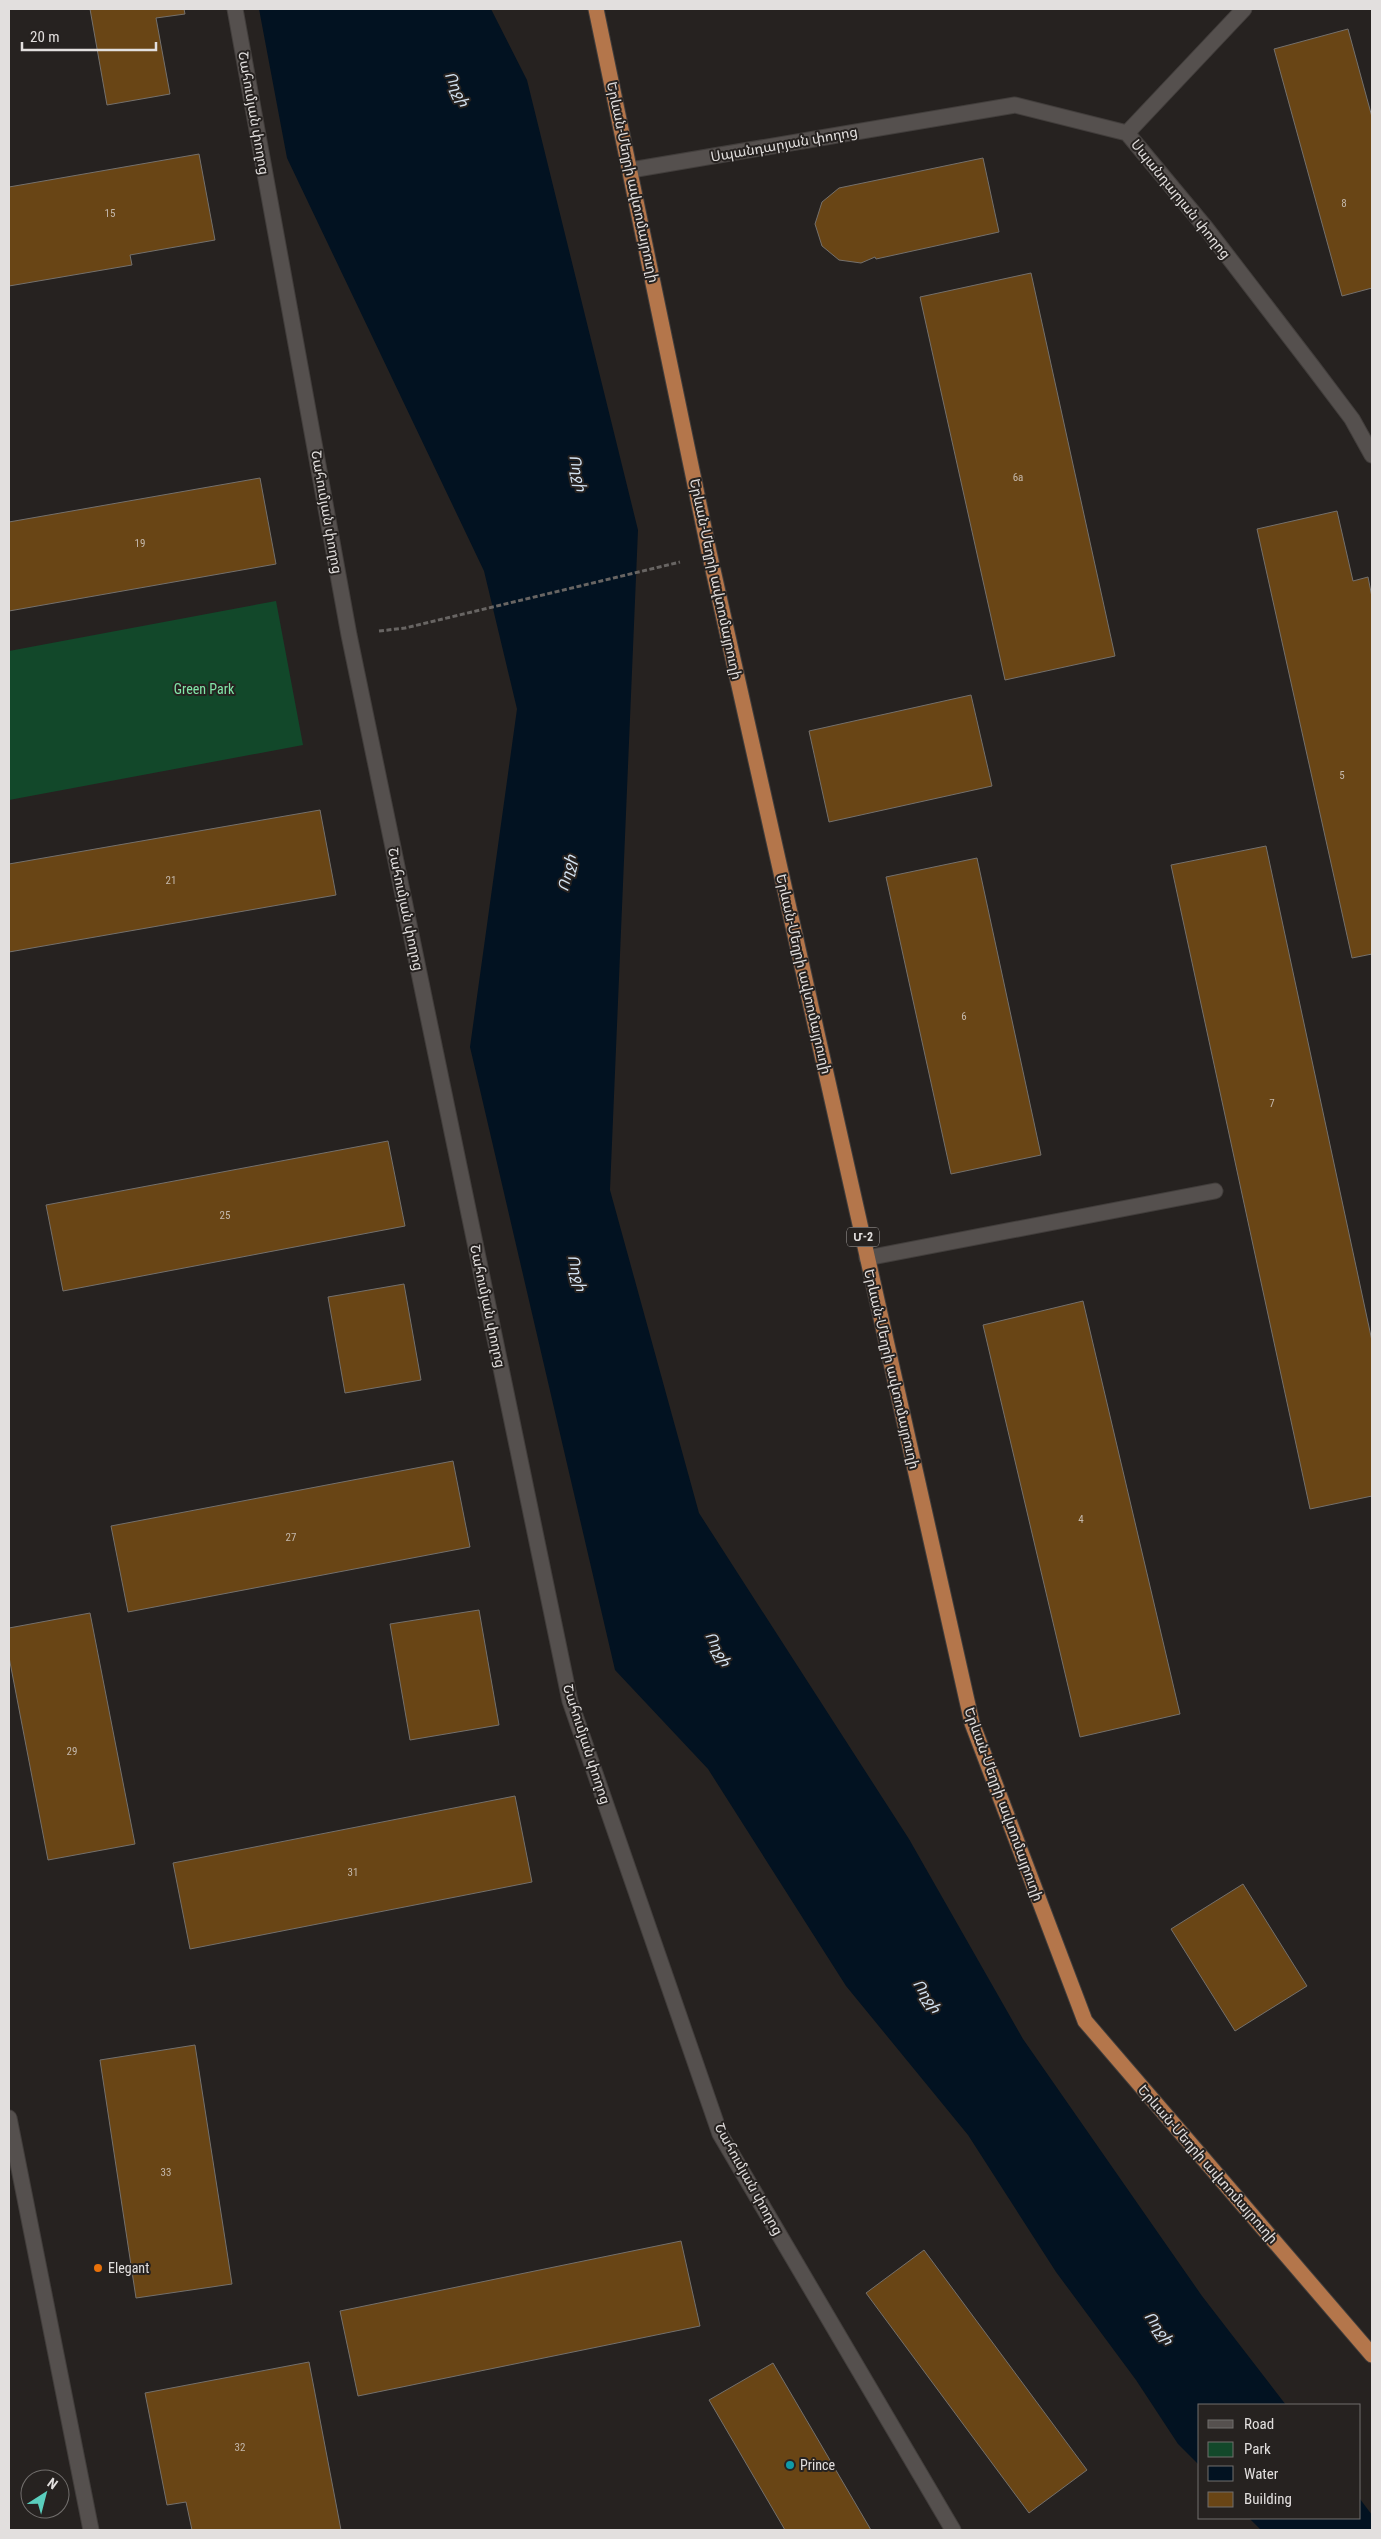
<svg xmlns="http://www.w3.org/2000/svg" width="1381" height="2539" font-family="'Roboto Condensed','Noto Sans Armenian',sans-serif">
<rect width="100%" height="100%" fill="#262220"/>
<path fill="#12482a" d="M276,601L303,745L9,800V651Z"/>
<path fill="#021221" d="M259,9H491L527,80L638,530L610,1190L699,1513L909,1839L1023,2039L1202,2296L1286,2405H1200V2466L1178,2444L1136,2380L1056,2272L968,2135L846,1986L708,1769L615,1670L470,1047L517,709L484,571L287,158Z
M1360,2499L1372,2515V2530H1261L1249,2518H1360Z"/>
<path fill="#694515" stroke="#74706c" d="M90,9H184L185,14L156,18L170,94L107,105Z
M1348,29L1372,117V288L1342,296L1274,49Z
M199,154L215,240L130,255L132,265L9,286V187Z
M983,158L999,232L876,259L875,257L861,263L839,260L822,246L815,224L822,202L839,188Z
M1031,273L1115,656L1005,680L920,297Z
M260,478L276,564L9,611V522Z
M1337,511L1353,581L1368,577L1372,597V954L1352,958L1257,529Z
M971,695L992,786L829,822L809,731Z
M320,810L336,895L9,952V864Z
M1266,846L1372,1341V1496L1310,1509L1171,865Z
M977,858L1041,1155L951,1174L886,877Z
M388,1141L405,1226L63,1291L46,1205Z
M404,1284L421,1380L345,1393L328,1297Z
M1083,1301L1180,1714L1080,1737L983,1325Z
M453,1461L470,1547L128,1612L111,1526Z
M479,1610L499,1725L410,1740L390,1624Z
M90,1613L135,1844L48,1860L9,1657V1628Z
M515,1796L532,1882L190,1949L173,1863Z
M1243,1884L1307,1986L1235,2031L1171,1929Z
M195,2045L232,2284L136,2298L100,2060Z
M681,2241L700,2326L358,2396L340,2311Z
M924,2250L1087,2470L1029,2513L866,2293Z
M309,2362L341,2530H192L186,2502L167,2505L145,2393Z
M773,2363L871,2530H785L709,2400Z"/>
<g fill="none" stroke-linecap="round" stroke-linejoin="round">
<defs>
<path id="service" d="M867,1258L1215,1191"/>
<path id="minor" d="M1127,133L1244,9
M631,170L1015,105L1127,133L1206,228L1312,366L1352,419L1372,455"/>
<path id="tertiary" d="M235,9L349,635L570,1701L720,2134L953,2530
M9,2118L91,2530"/>
<path id="trunk" d="M596,9L709,552L972,1723L1085,2021L1372,2355"/>
</defs>
<use href="#service" stroke="#423e3c" stroke-width="17"/>
<use href="#minor" stroke="#423e3c" stroke-width="17"/>
<use href="#tertiary" stroke="#423e3c" stroke-width="17"/>
<use href="#trunk" stroke="#423e3c" stroke-width="17"/>
<path stroke="#686563" stroke-width="3" stroke-dasharray="5 2.5" stroke-linecap="butt" d="M379,631L405,628L680,562"/>
<use href="#service" stroke="#55504e" stroke-width="15"/>
<use href="#minor" stroke="#55504e" stroke-width="15"/>
<use href="#tertiary" stroke="#55504e" stroke-width="15"/>
<use href="#trunk" stroke="#b4764b" stroke-width="15"/>
</g>
<circle fill="#e8710a" stroke="#262220" stroke-width="2" cx="98" cy="2268" r="5"/>
<circle fill="#0f9aa8" stroke="#262220" stroke-width="2" cx="790" cy="2465" r="5"/>
<g text-anchor="middle" dominant-baseline="central" stroke-width="4" stroke-linejoin="round" paint-order="stroke">
<g font-size="11" fill="#c4b8ac">
<text x="1344" y="203">8</text>
<text x="110" y="213">15</text>
<text x="1018" y="477">6a</text>
<text x="140" y="543">19</text>
<text x="1342" y="775">5</text>
<text x="171" y="880">21</text>
<text x="964" y="1016">6</text>
<text x="1272" y="1103">7</text>
<text x="225" y="1215">25</text>
<text x="1081" y="1519">4</text>
<text x="291" y="1537">27</text>
<text x="72" y="1751">29</text>
<text x="353" y="1872">31</text>
<text x="166" y="2172">33</text>
<text x="240" y="2447">32</text>
</g>
<rect fill="#262220" stroke="#aaa6a5" stroke-width="1" x="847" y="1227.5" width="32" height="19" rx="4"/>
<g font-size="12" font-weight="bold" fill="#e2dfde">
<text x="863" y="1237">Մ-2</text>
</g>
<g font-size="14" fill="#e2dfde" stroke="#262220">
<text transform="translate(254 113) rotate(80)">Շահումյան փողոց</text>
<text transform="translate(784 144) rotate(-10)">Սպանդարյան փողոց</text>
<text transform="translate(633 182) rotate(78)">Երևան-Մեղրի ավտոմայրուղի</text>
<text transform="translate(1181 199) rotate(51)">Սպանդարյան փողոց</text>
<text transform="translate(327 512) rotate(80)">Շահումյան փողոց</text>
<text transform="translate(716 579) rotate(78)">Երևան-Մեղրի ավտոմայրուղի</text>
<text transform="translate(406 909) rotate(78)">Շահումյան փողոց</text>
<text transform="translate(804 974) rotate(77)">Երևան-Մեղրի ավտոմայրուղի</text>
<text transform="translate(488 1306) rotate(78)">Շահումյան փողոց</text>
<text transform="translate(892 1369) rotate(77)">Երևան-Մեղրի ավտոմայրուղի</text>
<text transform="translate(587 1744) rotate(72)">Շահումյան փողոց</text>
<text transform="translate(1004 1804) rotate(70)">Երևան-Մեղրի ավտոմայրուղի</text>
<text transform="translate(1208 2164) rotate(49)">Երևան-Մեղրի ավտոմայրուղի</text>
<text transform="translate(749 2179) rotate(61)">Շահումյան փողոց</text>
</g>
<g font-size="14" fill="#82e5a8" stroke="#262220">
<text x="204" y="689">Green Park</text>
</g>
<g font-size="14" fill="#e2dfde" stroke="#262220" text-anchor="start">
<text x="108" y="2268">Elegant</text>
<text x="800" y="2465">Prince</text>
</g>
<g font-size="15" font-style="italic" fill="#d4e3f2" stroke="#262220">
<text transform="translate(457 89) rotate(64)">Ողջի</text>
<text transform="translate(578 473) rotate(78)">Ողջի</text>
<text transform="translate(567 873) rotate(-77)">Ողջի</text>
<text transform="translate(577 1273) rotate(76)">Ողջի</text>
<text transform="translate(718 1649) rotate(61)">Ողջի</text>
<text transform="translate(927 1996) rotate(56)">Ողջի</text>
<text transform="translate(1159 2328) rotate(53)">Ողջի</text>
</g>
</g>
<rect width="1381" height="2539" fill="none" stroke="#e2dfde" stroke-width="20"/>
<rect x="1198" y="2404" width="162" height="115" fill="#262220" stroke="#716e6c"/>
<rect x="1208" y="2420" width="25" height="8" fill="#55504e" stroke="#716e6c"/>
<text x="1244" y="2429" font-size="15" fill="#e2dfde">Road</text>
<rect x="1208" y="2442" width="25" height="15" fill="#12482a" stroke="#716e6c"/>
<text x="1244" y="2454" font-size="15" fill="#e2dfde">Park</text>
<rect x="1208" y="2466" width="25" height="15" fill="#021221" stroke="#716e6c"/>
<text x="1244" y="2479" font-size="15" fill="#e2dfde">Water</text>
<rect x="1208" y="2492" width="25" height="15" fill="#694515" stroke="#716e6c"/>
<text x="1244" y="2504" font-size="15" fill="#e2dfde">Building</text>
<g transform="translate(45 2494) rotate(36)"><circle r="24" fill="#262220" stroke="#716e6c"/>
<path d="M0-4L9 19L0 12L-9 19Z" fill="#5acebd"/>
<text y="-8" font-size="14" font-weight="bold" text-anchor="middle" fill="#e2dfde">N</text>
</g>
<path d="M22 42v8h134v-8" fill="none" stroke="#e2dfde" stroke-width="2.5"/>
<text x="30" y="42" font-size="15" fill="#e2dfde" stroke="#262220" stroke-width="4" paint-order="stroke">20 m</text>
</svg>
